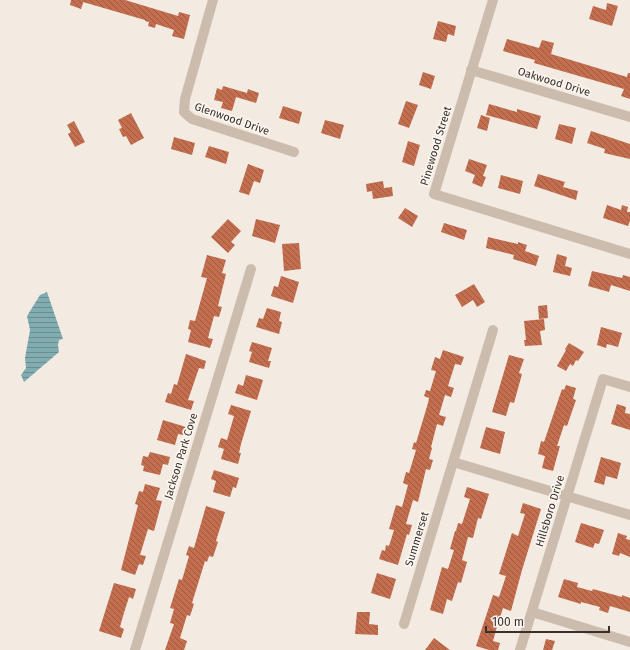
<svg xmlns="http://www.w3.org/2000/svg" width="630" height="650" font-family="'Fira Sans',sans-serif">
<defs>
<pattern id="water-rules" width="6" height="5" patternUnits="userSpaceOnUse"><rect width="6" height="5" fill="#81adb0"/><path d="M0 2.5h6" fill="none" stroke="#6b8d8f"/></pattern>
<pattern id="building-back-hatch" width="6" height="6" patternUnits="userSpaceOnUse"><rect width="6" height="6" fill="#c36e4f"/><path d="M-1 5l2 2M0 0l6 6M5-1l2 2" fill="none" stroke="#9f5b42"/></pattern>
</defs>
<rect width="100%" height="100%" fill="#f3ebe1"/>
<path fill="url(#water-rules)" d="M47,292L63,339L59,340L58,345L59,352L24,382L21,375L26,368L25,358L30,330L27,316L40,295Z"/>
<path fill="url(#building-back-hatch)" d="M71,0H125L178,16L179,12L190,15L184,39L172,36L174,30L156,24L155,28L148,26L149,22L145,21V20L83,2L84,0L81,9L70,5Z
M607,3L618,6L612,26L589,19L593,6L606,10Z
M438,21L456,26L454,36L448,34L446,42L433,39Z
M507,39L539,48L542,40L554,43L551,54L627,77L628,73H630V99L621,96L624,89L534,63L535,60L503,51Z
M423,72L435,76L431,89L419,85Z
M223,86L247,93L248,89L259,93L256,103L236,97L232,111L221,108L223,102L214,100L217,88L222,90Z
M406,101L418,105L409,128L398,124Z
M489,104L517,112V109L541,116L537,129L486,115Z
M283,106L302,112L299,124L279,118Z
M131,113L144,138L131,145L126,136L123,137L119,129L122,128L118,120Z
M481,115L490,118L487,131L477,128Z
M325,120L344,125L340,139L321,133Z
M74,121L85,142L75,147L68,134L71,132L67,125Z
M559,124L576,128L572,144L555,139Z
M591,131L630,144V159L604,153L605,149L587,143Z
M174,137L195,143L192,155L171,149Z
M408,141L420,145L414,166L402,162Z
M209,146L229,152L226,164L205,157Z
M469,159L487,165L483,176L486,177L482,187L472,183L475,175L465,171Z
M248,164L264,170L260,183L254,181L249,195L239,192Z
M538,174L565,182L563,187L578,191L576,200L534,186Z
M501,175L523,181L520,194L498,188Z
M383,181L384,188L392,187L393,196L373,199L372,191L367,192L366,184Z
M607,205L621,210L622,205L628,207L627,212H630V221L628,226L603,218Z
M405,208L418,216L412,227L398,218Z
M228,219L241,231L231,242L235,245L228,253L211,237Z
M256,219L280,225L275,243L252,236Z
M444,223L467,230L464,240L441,232Z
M488,237L518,244V242L527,245L525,251L539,256L536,266L513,259L514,255L486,248Z
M299,243L301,269L284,271L282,244Z
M557,254L567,257L565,266L572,268L570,276L553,272Z
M207,255L226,260L222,273L226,274L218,306L222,307L219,317L214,316L208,338L213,339L210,348L188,342L191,330L188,329L190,320L195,321L207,278L201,277Z
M592,271L622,278L623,275L630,277V291L611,285L609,292L588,286Z
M281,276L299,282L293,303L271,296L274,286L278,287Z
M474,284L485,302L477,307L473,300L462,307L455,295Z
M547,305L548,318L539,319L538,306Z
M267,308L281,312L279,321L282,322L279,334L256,327L259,318L263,319Z
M544,319L545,330L540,331L542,345L525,346L524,340H526L524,321Z
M601,327L622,333L618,347L607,344L606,348L597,345Z
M252,342L272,348L268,361H271L269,368L249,362L252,352L249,351Z
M569,343L584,352L578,361L576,360L573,366L570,364L566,371L557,366L566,350L565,349Z
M443,350L464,357L461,365L455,364L448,386L454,388L451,397L445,395L439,415L446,417L443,426L437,424L431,447L432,448L429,459L433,460L430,470L426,469L418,502L413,500L406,524L412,525L409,535L407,534L398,565L379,559L382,550L385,551L386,545L389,546L394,530L389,529L396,505L402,507L408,485L403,483L406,472L409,473L416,450L412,449L414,442L416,443L428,403L429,398L424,396L426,390L430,391L436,371L431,370L435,357L440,359Z
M186,354L206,361L204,369L199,368L188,400L194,401L191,410L165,402L168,393L171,394L174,384L177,385Z
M509,355L524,359L519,373L522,374L514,403L510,402L506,416L492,412Z
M246,375L263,380L257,400L235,393L238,384L243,386Z
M566,385L576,388L573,399L576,400L567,426L564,425L557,446H560L553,471L542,468L545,456L538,454L541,441L544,442L562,389L564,390Z
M617,404L626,407L625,413L630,414V430L611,424Z
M231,405L251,411L241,444L239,453H241L238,464L221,459L224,449L218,447L221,438L227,440L234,416L228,414Z
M163,420L186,427L183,435L178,434L175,445L157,440Z
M486,427L505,432L500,454L480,448Z
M150,452L170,457L168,465L163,464L160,475L143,471L144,466L141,465L143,456L148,457Z
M601,457L621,463L617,479L606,476L604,485L594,482Z
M214,470L239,478L236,488L233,487L230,497L213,492L216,481L211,479Z
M145,484L160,488L156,500L162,501L154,531L148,529L140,555L146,556L143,565L139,564L135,575L121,570L138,505L135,504L139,491L143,492Z
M467,487L489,494L481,519L478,518L473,538L468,537L462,560L467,562L461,583L458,582L452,601L447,599L443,614L430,610L442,567L448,569L454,550L450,549L455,531H456L458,523L462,524L470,499L464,497Z
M523,503L541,509L522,570L511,611L503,608L496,630L493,641L500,643L498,650H489L476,646L493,595L499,597L506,576L499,574L512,533L518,536L525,514L520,513Z
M206,506L225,512L216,541L218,542L213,557L209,556L207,562L205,561L192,603L194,604L190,616L187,615L180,638L187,641L184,650H165L174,624L170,623L174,609L170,608L179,579L182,580L189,556L186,555L189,546L194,548Z
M581,523L604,530L599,544L595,543L593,548L575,542Z
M618,533L627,536L626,539L630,540V557L620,553L619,556L612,554Z
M377,573L396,579L390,599L371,593Z
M564,579L578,583L577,587L592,591L593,589L622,597V595L630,598V612L610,606L608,613L599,610L600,607L581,602V604L558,597Z
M114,583L136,589L133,599L129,597L123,616L120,627L124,629L121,638L99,631Z
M357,612H370L369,624L378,625V635L355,634Z
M434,638L450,650H425Z
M546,639L555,641L552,650H543Z"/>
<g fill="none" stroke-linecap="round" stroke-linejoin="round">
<path stroke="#ccbcad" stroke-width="10" d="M213,0L185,99L184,112L192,119L294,152
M493,0L434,194L630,254
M471,70L630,117
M453,462L630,515
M532,612L630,642
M404,624L493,330
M135,650L251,269
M520,650L603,379L630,387"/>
</g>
<g text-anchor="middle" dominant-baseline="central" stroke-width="3.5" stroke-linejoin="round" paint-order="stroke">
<g font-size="11" fill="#3a302b" stroke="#faf5ee">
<text transform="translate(554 82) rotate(17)">Oakwood Drive</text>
<text transform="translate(232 119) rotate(19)">Glenwood Drive</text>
<text transform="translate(436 146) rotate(-73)">Pinewood Street</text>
<text transform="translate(181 456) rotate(-73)">Jackson Park Cove</text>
<text transform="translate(550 511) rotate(-73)">Hillsboro Drive</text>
<text transform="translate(417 539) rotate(-73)">Summerset</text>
</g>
</g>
<path d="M486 626v6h123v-6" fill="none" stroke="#3a302b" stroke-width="2"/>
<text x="492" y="626" font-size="12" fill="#3a302b" stroke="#faf5ee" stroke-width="3" paint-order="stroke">100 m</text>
</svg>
